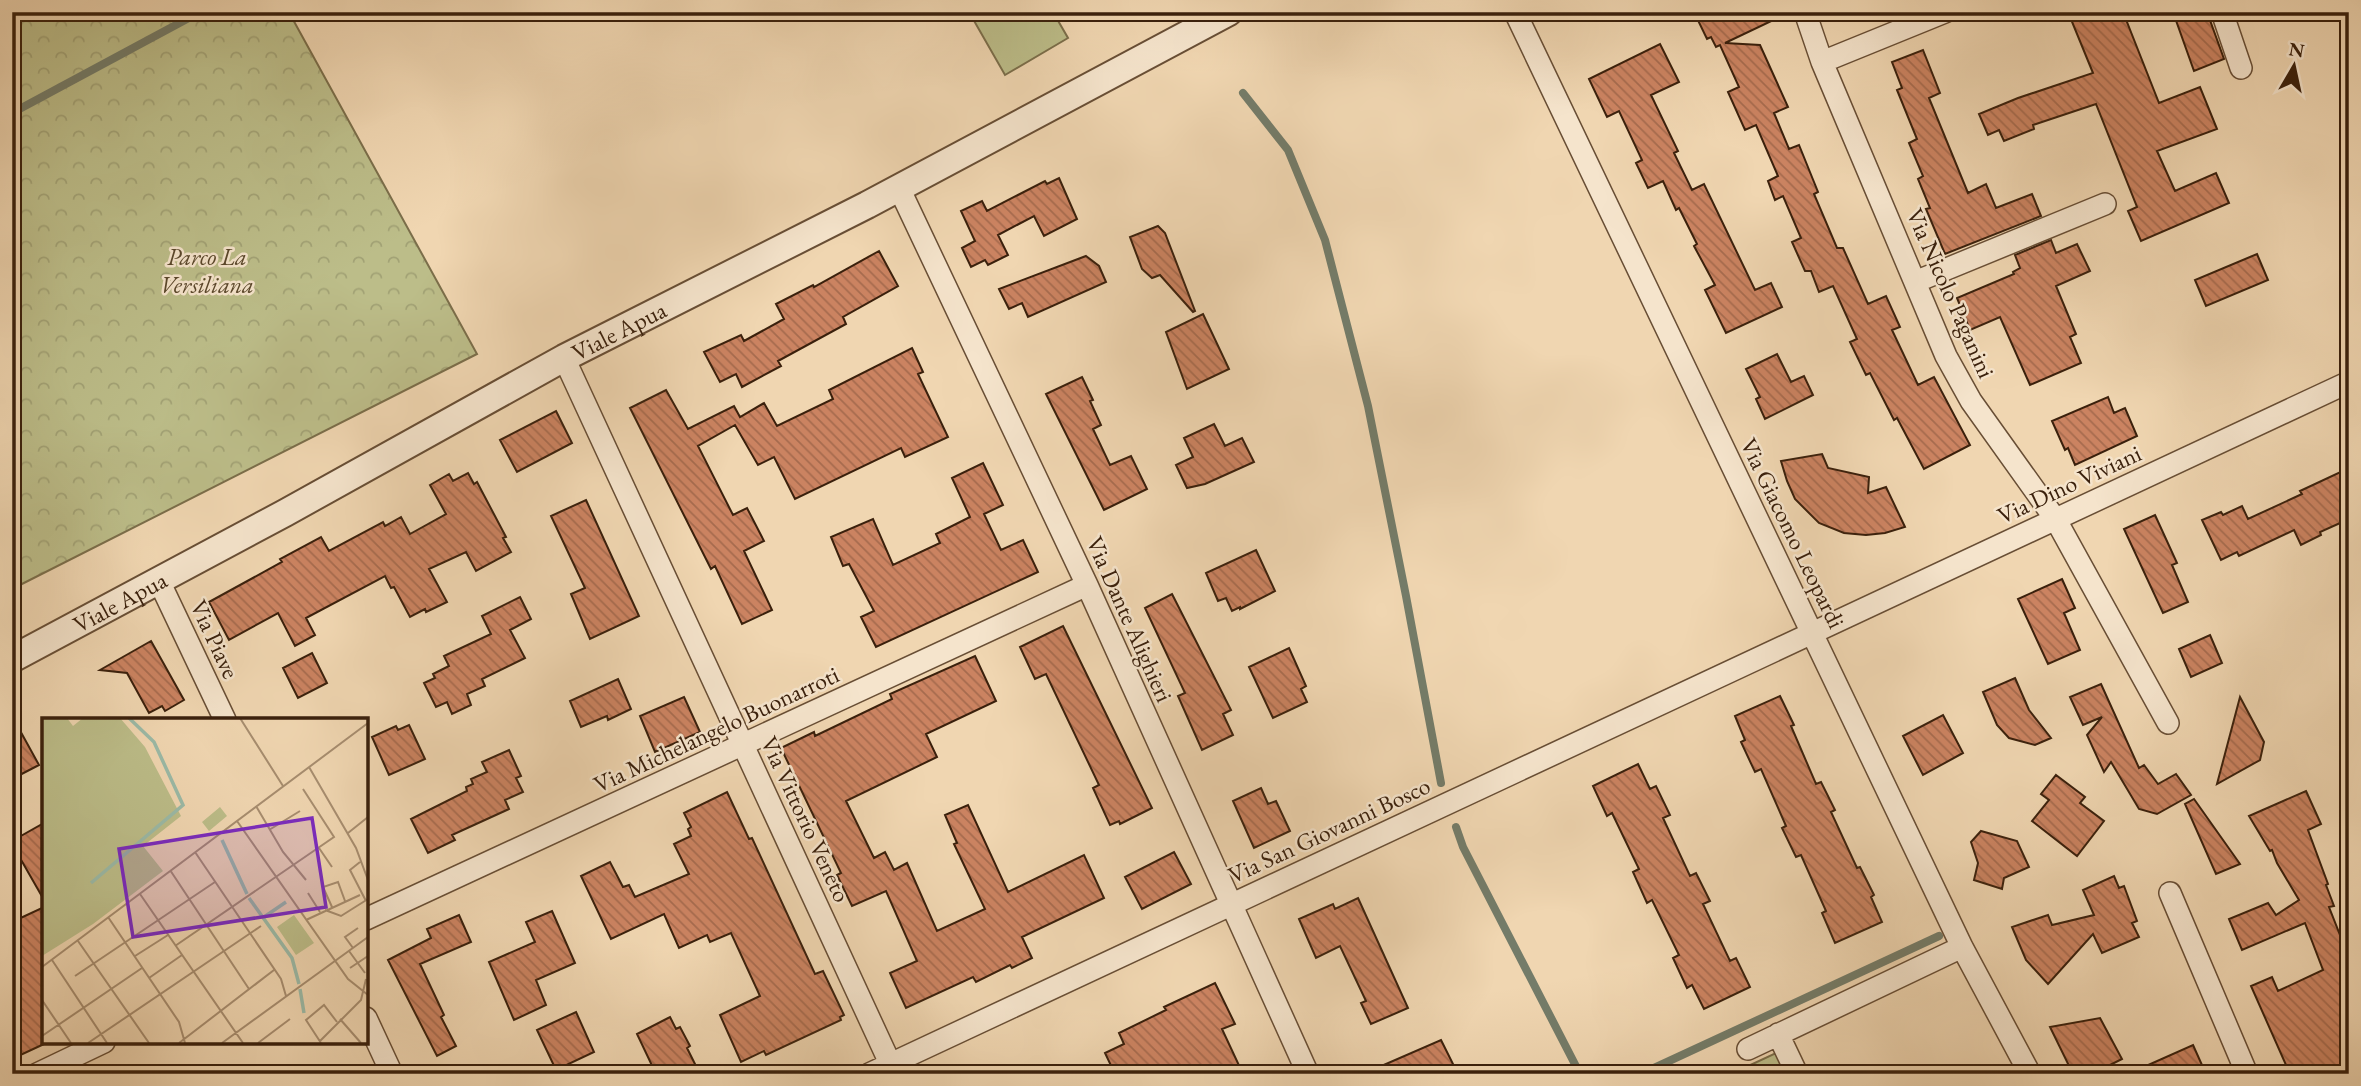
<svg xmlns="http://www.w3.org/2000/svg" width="2361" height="1086" font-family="'EB Garamond',serif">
<defs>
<pattern id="park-crowns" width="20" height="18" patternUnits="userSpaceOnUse" patternTransform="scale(1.75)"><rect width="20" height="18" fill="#bcbd89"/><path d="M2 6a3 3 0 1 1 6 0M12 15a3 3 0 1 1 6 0" fill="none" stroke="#a2a275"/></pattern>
<pattern id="building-back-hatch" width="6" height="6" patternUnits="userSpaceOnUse" patternTransform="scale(1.75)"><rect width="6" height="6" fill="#cb8361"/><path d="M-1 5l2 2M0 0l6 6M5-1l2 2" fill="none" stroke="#a66b4e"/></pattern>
</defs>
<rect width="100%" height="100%" fill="#f0d6b1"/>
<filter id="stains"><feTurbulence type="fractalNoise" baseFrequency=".00286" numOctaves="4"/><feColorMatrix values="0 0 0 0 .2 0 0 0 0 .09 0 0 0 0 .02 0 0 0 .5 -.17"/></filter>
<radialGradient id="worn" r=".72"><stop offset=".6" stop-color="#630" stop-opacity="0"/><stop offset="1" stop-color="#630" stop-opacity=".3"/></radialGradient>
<path fill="url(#park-crowns)" stroke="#7b6e4a" stroke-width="2" d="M12,12H296L291,16L477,354L12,589Z"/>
<path fill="#bcbd89" stroke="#7b6e4a" stroke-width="2" d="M969,12H1053L1068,38L1005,75Z
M1776,1053L1786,1074H1731Z"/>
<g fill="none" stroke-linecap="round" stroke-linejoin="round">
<path stroke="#747c69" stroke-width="8" d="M1243,93L1288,150L1325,240L1368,406L1406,596L1441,783
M12,113L200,12
M1456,827L1463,847L1580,1074
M1641,1074L1939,936"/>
</g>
<path fill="url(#building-back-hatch)" stroke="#3a200c" stroke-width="2" d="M1694,12H1790L1725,43L1760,45L1788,107L1774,113L1789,149L1799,145L1818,192L1814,194L1837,248H1843L1868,304L1886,296L1900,327L1892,330L1918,385L1934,377L1970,445L1924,469L1897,418L1894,420L1870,373L1866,375L1850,342L1857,339L1833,286L1819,292L1811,271H1805L1792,242L1801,238L1783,196L1775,200L1768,181L1778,176L1756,125L1745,130L1728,92L1739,87L1720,45L1716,47L1711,37L1707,39Z
M2068,12H2123L2159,103L2200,87L2217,129L2157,151L2175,191L2216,173L2229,203L2141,241L2128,211L2137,207L2096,104L2033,125L2034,129L2004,141L1999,130L1988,135L1979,114L2018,98L2093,73Z
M2173,12H2207L2224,59L2194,71Z
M1660,44L1679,82L1651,95L1678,151L1674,153L1692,190L1704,184L1755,290L1771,283L1782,307L1726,333L1705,290L1715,285L1694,246L1697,244L1679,208L1676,210L1663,181L1648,188L1636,163L1642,160L1619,111L1607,117L1589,79Z
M1923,50L1940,93L1929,98L1968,193L1986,184L1996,208L2032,194L2041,216L1945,254L1926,209L1930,208L1918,179L1923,176L1909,143L1917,139L1897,90L1902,88L1892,62Z
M1059,178L1077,219L1044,236L1034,216L998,235L1008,255L988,265L985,260L971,267L962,248L975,241L961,211L982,201L987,211L1045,181L1047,184Z
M1158,226L1165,233L1195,311L1193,312L1160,275L1152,278L1142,269L1130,237Z
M2051,240L2056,253L2077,244L2090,271L2056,286L2076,334L2070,337L2081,363L2030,385L2000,317L1970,330L1957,298L2014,274L2013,272L2020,268L2015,255Z
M879,251L898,286L843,317L846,324L778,361L781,366L742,387L736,374L720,382L704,352L741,335L744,341L784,319L776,304L813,285L814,287Z
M2257,254L2268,280L2206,306L2195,280Z
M1086,256L1099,266L1106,282L1028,317L1022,303L1009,309L999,289Z
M1203,314L1229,369L1187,389L1166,332Z
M912,348L923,372L918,374L948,437L905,457L901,448L795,499L774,457L758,465L735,425L698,446L733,515L747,508L764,541L744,551L772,610L742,624L715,566L711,569L630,408L666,390L688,429L734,406L740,417L764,403L777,426L833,399L829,390Z
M1777,354L1791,382L1804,376L1813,395L1765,419L1756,399L1760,397L1746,369Z
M1082,377L1093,400L1090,401L1101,425L1093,429L1110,465L1131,456L1147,489L1104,510L1046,394Z
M2108,397L2114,413L2125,408L2137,436L2075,465L2068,448L2065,450L2052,421Z
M556,411L572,443L517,472L500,440Z
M1214,424L1225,446L1242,438L1254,462L1205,484L1187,488L1176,465L1193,457L1184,438Z
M1822,454L1828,468L1869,477L1868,493L1886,487L1905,527L1885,533L1866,535L1844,533L1819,523L1795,499L1787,481L1781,461Z
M983,463L1003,505L984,514L1001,550L1023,540L1038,572L876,647L861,617L874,611L849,564L843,566L831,537L873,519L893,565L940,543L936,534L970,517L952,478Z
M2349,468V519L2320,532L2321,535L2301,545L2294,530L2239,556L2237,552L2221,560L2202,520L2221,512L2223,515L2242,506L2248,519L2302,494L2300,491Z
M468,473L474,484L477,482L506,537L503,538L511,552L476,571L466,552L429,569L447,602L426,612L425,609L410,617L394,587L391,588L385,576L306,618L315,635L295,646L278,613L229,640L209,602L282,562L280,559L321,537L329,551L383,522L385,526L401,517L410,534L446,514L430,485L449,474L453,481Z
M586,500L639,616L590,639L571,594L585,588L551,516Z
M2155,515L2177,563L2172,565L2188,602L2163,613L2124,529Z
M1256,550L1275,591L1240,609V607L1232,611L1226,598L1218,601L1206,573Z
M2062,579L2075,608L2064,613L2080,650L2048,664L2018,599Z
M1172,594L1231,710L1223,714L1233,735L1202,750L1178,696L1185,693L1145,608Z
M520,597L531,619L510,630L525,658L482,679L485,686L467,694L471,705L452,714L447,702L436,707L424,683L435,678L433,674L449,666L444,656L491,634L482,616Z
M1063,626L1152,808L1120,824L1119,821L1110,825L1093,788L1099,785L1046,674L1035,679L1020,647Z
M2210,635L2222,663L2191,677L2179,649Z
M151,641L184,700L165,711L162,706L149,713L127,673L100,670Z
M1289,648L1306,686L1301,689L1307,702L1273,718L1249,667Z
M312,653L327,683L298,698L283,668Z
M975,656L996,701L926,734L937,757L846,801L874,858L885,852L894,870L907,863L937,931L985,909L954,844L957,843L945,815L968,805L1008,892L1084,855L1104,898L1022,937L1032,958L1012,968L1010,965L976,982L973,977L906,1008L890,973L917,961L886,891L852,906L837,875L841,873L781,748L814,732L815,736L892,699L890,694Z
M2015,678L2029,710L2051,738L2035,745L2009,738L1997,725L1983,692Z
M618,679L631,709L608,720L607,716L581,727L570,701Z
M2101,684L2139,768L2144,765L2158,784L2176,774L2191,795L2157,814L2139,809L2111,762L2104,772L2087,735L2102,717L2083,725L2070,697Z
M1780,696L1794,725L1791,726L1816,784L1821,782L1835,810L1831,812L1857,868L1860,867L1874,895L1871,897L1882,922L1835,943L1822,913L1826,911L1801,855L1796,857L1782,828L1786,826L1761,769L1755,772L1741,742L1745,740L1735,716Z
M684,697L700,732L655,752L640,716Z
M2240,697L2264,742L2260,760L2217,784Z
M1943,715L1963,753L1923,775L1903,736Z
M12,716L39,765L12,779Z
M409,725L425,759L389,775L372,737L396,726L398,730Z
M509,750L521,776L516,778L523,792L505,800L509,809L452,835L455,840L428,853L411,819L467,791L466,787L473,784L471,779L487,772L482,762Z
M1638,764L1650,789L1656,786L1670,815L1663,818L1690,876L1696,873L1710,901L1703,904L1730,961L1736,958L1750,987L1704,1009L1692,985L1687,988L1673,958L1679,955L1652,900L1647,903L1633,872L1639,869L1612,813L1607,816L1593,786Z
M2056,775L2085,797L2080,803L2104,821L2077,856L2032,821L2049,800L2041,794Z
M1261,788L1268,804L1276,801L1290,831L1254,848L1233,801Z
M2306,791L2321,824L2308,830L2328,884L2326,885L2334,906L2329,907L2349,958V1074H2290L2251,986L2272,977L2278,991L2323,970L2305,923L2242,950L2229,919L2268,903L2276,915L2299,900L2277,863L2272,850L2270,851L2249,816Z
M727,792L749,839L752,838L815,974L823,971L844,1015L840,1017L841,1020L766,1055L764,1051L741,1062L720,1015L760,996L731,933L710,942L707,935L679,948L664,914L611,939L581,876L610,862L623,887L629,885L635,897L689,874L674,844L691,836L688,829L691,827L684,813Z
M2194,799L2240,864L2216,874L2185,804Z
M44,823V900L12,844V841Z
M1981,831L2017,841L2029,867L2004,878L2002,889L1974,880L1978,863L1971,842Z
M1174,852L1191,884L1142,909L1125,877Z
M2114,876L2119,888L2124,886L2137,921L2132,923L2139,937L2102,953L2093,934L2048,984L2026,960L2012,927L2048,915L2052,925L2094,915L2083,890Z
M1358,898L1408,1008L1371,1024L1361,1003L1366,1001L1340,946L1316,958L1299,919L1333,904L1335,909Z
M44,907V1044L12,1059V922Z
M552,911L575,963L536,980L546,1005L514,1020L489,962L535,942L526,922Z
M459,915L471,942L420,964L444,1015L441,1017L456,1046L437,1056L388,960L431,938L427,929Z
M1215,983L1235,1024L1222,1029L1243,1074H1115L1105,1053L1124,1044L1119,1033L1166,1010L1164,1007Z
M576,1012L594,1052L556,1070L537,1030Z
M670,1017L676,1029L680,1027L690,1046L687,1048L700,1074H656L637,1034Z
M2100,1018L2122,1059L2092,1074H2073L2050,1027Z
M1441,1040L1455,1068L1443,1074H1363Z
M2193,1045L2206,1074H2128Z"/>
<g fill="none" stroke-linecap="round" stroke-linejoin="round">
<defs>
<path id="minor" d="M1515,12L1962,947L2030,1074
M1805,12L1822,62L1946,356L1971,401L2056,520L2168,723
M2222,12L2241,68
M1822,62L1945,12
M899,188L1087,585L1308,1074
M1915,282L2105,204
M564,358L895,1074
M159,581L225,720
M2170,893L2247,1074
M366,919L1087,585
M366,1018L392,1074
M1778,1034L1797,1074
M1748,1049L1962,947
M37,1074L104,1042
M869,1074L2349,382"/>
<g id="tertiary">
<path id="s1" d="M12,659L285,513L564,358L867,205L1229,12"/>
</g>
</defs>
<use href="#minor" stroke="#684e35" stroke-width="24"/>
<use href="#tertiary" stroke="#684e35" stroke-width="30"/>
<use href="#minor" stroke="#f5e4cc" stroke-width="21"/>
<use href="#tertiary" stroke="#f5e4cc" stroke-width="26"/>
</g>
<g text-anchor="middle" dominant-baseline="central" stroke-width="5" stroke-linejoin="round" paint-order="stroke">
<g font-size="24" font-style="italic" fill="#5a472b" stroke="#f5e4cc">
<text x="207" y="256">Parco La<tspan x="207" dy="28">Versiliana</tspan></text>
</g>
<g font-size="24" fill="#3a200c" stroke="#f5e4cc">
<text transform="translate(1951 293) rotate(66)">Via Nicolo Paganini</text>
<text stroke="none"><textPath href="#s1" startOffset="690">Viale Apua</textPath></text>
<text transform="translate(2069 484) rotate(-25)">Via Dino Viviani</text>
<text transform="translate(1793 533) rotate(64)">Via Giacomo Leopardi</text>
<text stroke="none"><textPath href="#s1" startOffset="122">Viale Apua</textPath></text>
<text transform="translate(1130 619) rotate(66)">Via Dante Alighieri</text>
<text transform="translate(215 639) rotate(65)">Via Piave</text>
<text transform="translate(716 729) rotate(-25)">Via Michelangelo Buonarroti</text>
<text transform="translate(806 819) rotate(65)">Via Vittorio Veneto</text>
<text transform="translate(1329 830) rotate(-25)">Via San Giovanni Bosco</text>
</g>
</g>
<g transform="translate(42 718)">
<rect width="326" height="326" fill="#f0d6b1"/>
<path d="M0,0H25L31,8L41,0H78L103,29L139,98L101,128L121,153L51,206L0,238Z" fill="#bcbd89"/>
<path d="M178,89L185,98L167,113L160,104ZM252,197L272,225L254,237L235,209Z" fill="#bcbd89"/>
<path fill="none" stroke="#9bbaa7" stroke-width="3.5" d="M180,122L205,176M49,165L141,87L112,24L87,0M207,180L250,240L257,266M222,199L244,184M258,271L262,295"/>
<path fill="none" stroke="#a78d6f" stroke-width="2" d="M198,0L241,68M267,49L314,130L326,162M214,88L241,134L264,162M195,103L306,261L326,277M227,112L258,93M306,115L326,99M277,130L290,149M153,134L239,261L244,278M318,144L308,152L324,183M128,152L207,271M266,175L278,194M98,176L201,325M290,189L281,169L296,164L303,183M283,192L299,198L326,181M66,199L137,304L143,325M264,202L318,177M36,223L107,325M133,228L292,119L261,71M311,230L303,219L316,210M307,233L323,255M93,238L126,217M10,242L65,325M0,249L326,5M308,250L326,238M33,258L173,164M107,260L140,237M0,282L29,325M298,301L319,325M0,318L100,250M278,323L319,282L324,261M46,325L219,208M137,325L232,252M180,325L326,219M216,325L248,301M279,325L264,302L282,287L295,304"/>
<path fill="#7b2cbf" fill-opacity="0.15" stroke="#7b2cbf" stroke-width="3.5" d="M270,100L284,189L91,219L77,131Z"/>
<rect width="326" height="326" fill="none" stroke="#3a200c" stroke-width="3.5"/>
</g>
<rect width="2361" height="1086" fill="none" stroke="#f0d6b1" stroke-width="42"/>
<rect x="14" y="14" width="2333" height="1058" fill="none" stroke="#3a200c" stroke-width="3.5"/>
<rect x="21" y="21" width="2319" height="1044" fill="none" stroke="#3a200c" stroke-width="2"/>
<g transform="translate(2294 66) rotate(9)" stroke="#f5e4cc" stroke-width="5" paint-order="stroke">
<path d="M0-5L12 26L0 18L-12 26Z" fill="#3a200c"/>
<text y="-10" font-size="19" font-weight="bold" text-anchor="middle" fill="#3a200c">N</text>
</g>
<rect width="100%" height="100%" filter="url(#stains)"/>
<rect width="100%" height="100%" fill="url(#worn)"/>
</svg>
